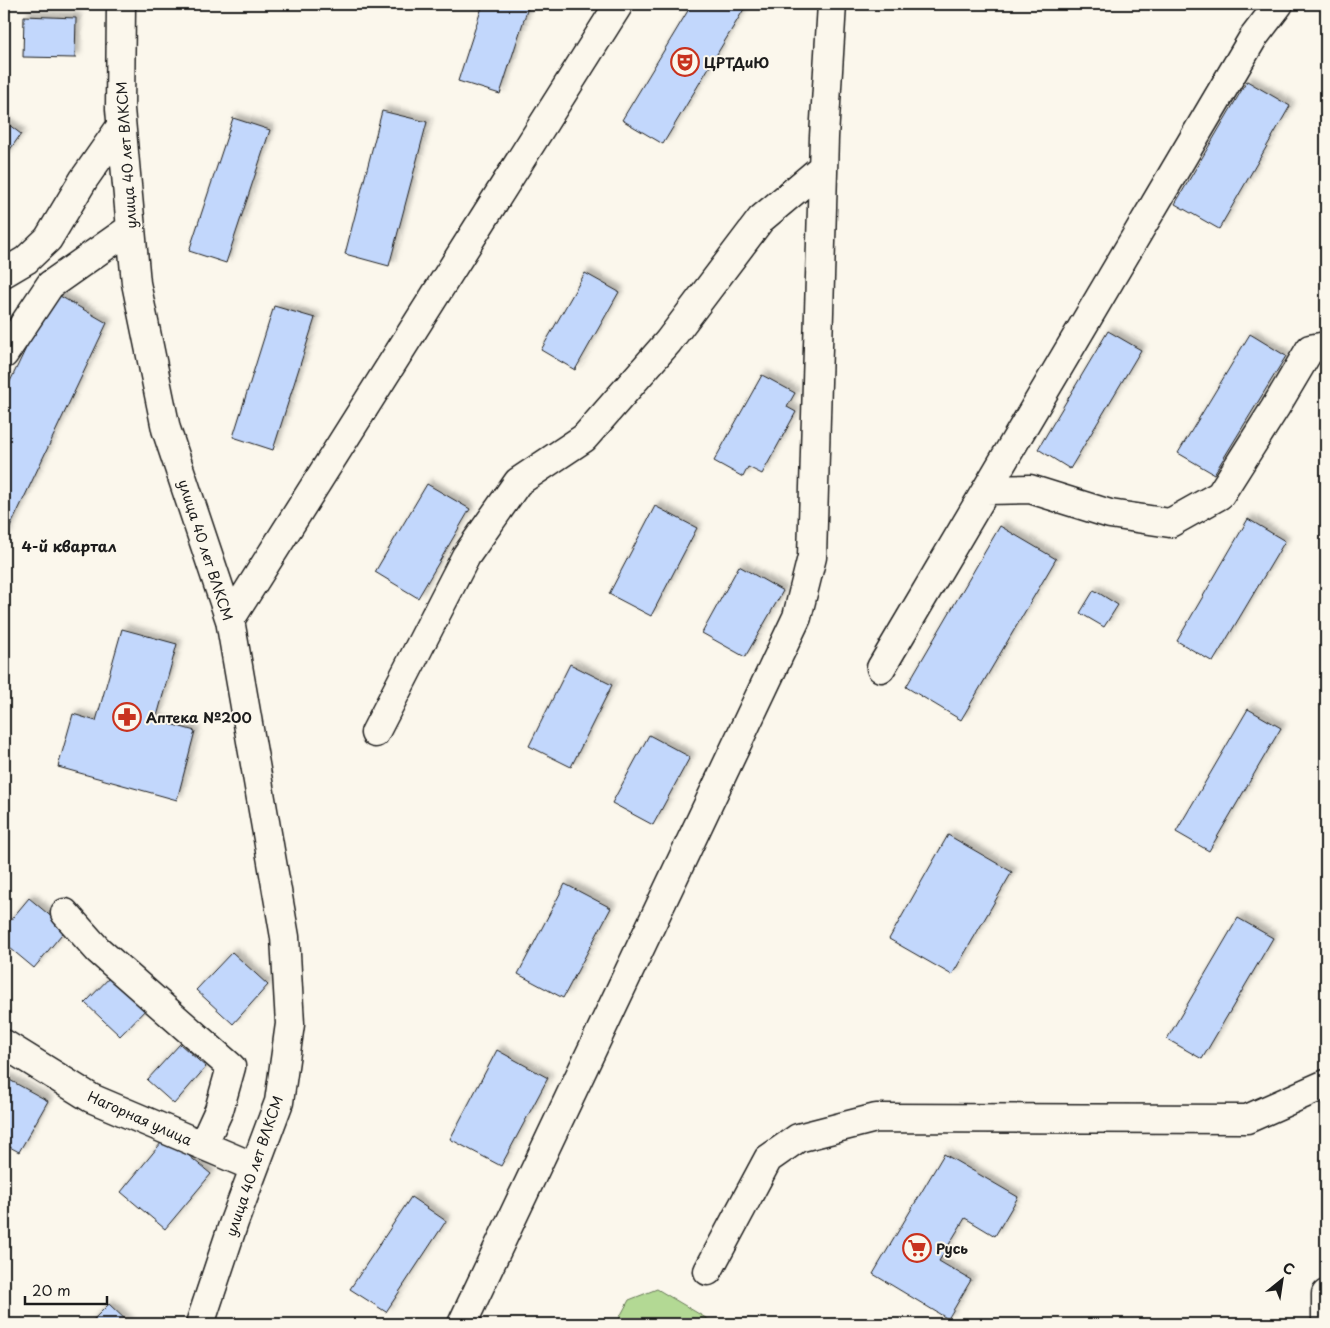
<svg xmlns="http://www.w3.org/2000/svg" width="1330" height="1328" font-family="'Playpen Sans',sans-serif">
<defs>
<filter id="shadow"><feDropShadow dx="4.5" dy="-4.5" stdDeviation="2.5" flood-color="#0004"/></filter>
</defs>
<rect width="100%" height="100%" fill="#fbf7ec"/>
<filter id="ink" filterUnits="userSpaceOnUse"><feTurbulence type="fractalNoise" baseFrequency=".02" numOctaves="2"/><feDisplacementMap in="SourceGraphic" scale="10" xChannelSelector="R" yChannelSelector="G"/><feConvolveMatrix kernelMatrix="1 2 1 2 8 2 1 2 1" color-interpolation-filters="sRGB"/></filter>
<g filter="url(#ink)">
<path fill="#b3d994" stroke="#687a58" d="M657,1289L716,1324H616L629,1300Z"/>
<path fill="#c2d7fc" stroke="#1c1c1c" filter="url(#shadow)" d="M483,4H529L500,94L458,81Z
M692,4H747L663,144L622,120Z
M24,16L76,18L75,58L23,57Z
M1247,81L1290,106L1219,229L1175,204Z
M382,111L427,122L389,266L345,254Z
M233,118L270,130L226,263L189,251Z
M4,121L21,134L4,158Z
M585,273L619,292L575,370L541,350Z
M53,292L107,323L4,540V394Z
M274,306L315,318L273,450L233,437Z
M1108,331L1141,350L1070,469L1038,449Z
M1250,334L1286,356L1214,474L1178,453Z
M762,375L795,393L787,407L796,412L762,474L748,467L743,477L714,461Z
M427,484L470,509L418,598L375,572Z
M655,506L697,528L651,616L609,594Z
M1248,519L1285,541L1213,662L1177,641Z
M1000,526L1056,559L961,720L906,687Z
M739,566L783,591L745,657L702,633Z
M1094,590L1118,605L1104,627L1080,613Z
M122,629L177,644L156,720L195,731L177,800L58,767L73,714L96,721Z
M570,664L612,685L571,767L529,746Z
M1248,709L1281,728L1209,851L1176,832Z
M649,735L690,757L653,825L612,803Z
M948,835L1012,872L952,975L889,939Z
M565,884L611,908L563,998L518,974Z
M29,898L66,929L34,968L4,943V928Z
M1238,918L1273,938L1202,1059L1167,1039Z
M232,952L268,985L233,1024L196,990Z
M115,972L150,1005L120,1036L85,1003Z
M180,1044L206,1067L174,1104L147,1080Z
M497,1050L548,1078L501,1166L450,1139Z
M4,1077L48,1101L19,1152L4,1144Z
M166,1137L211,1174L165,1229L121,1192Z
M944,1154L1018,1197L995,1236L965,1218L939,1261L971,1280L948,1319L873,1274Z
M411,1197L446,1221L386,1312L350,1289Z
M109,1304L130,1324H89Z"/>
<g fill="none" stroke-linecap="round" stroke-linejoin="round">
<defs>
<path id="minor" d="M121,4L120,109L136,283L166,429L230,620L285,937L290,1024L279,1102L234,1222L200,1324
M4,273L26,260L48,239L84,179L121,126
M4,354L50,285L131,228
M986,490L1030,489L1110,514L1170,523L1220,495L1275,408L1310,349L1326,346
M230,620L619,4
M881,668L1253,38L1279,4
M375,733L466,556L518,482L584,438L668,342L761,219L823,167
M65,913L98,950L231,1067L219,1110L203,1145
M4,1044L91,1098L254,1167
M708,1271L768,1159L798,1138L876,1118L1247,1119L1326,1084
M462,1324L797,617L812,557L824,137L832,4
M1326,1324V1294"/>
</defs>
<use href="#minor" stroke="#1c1c1c" stroke-width="31"/>
<use href="#minor" stroke="#fbf7ec" stroke-width="28"/>
</g>
</g>
<defs>
<symbol id="theatre-ring" viewBox="-11 -11 22 22"><circle r="9.5" fill="#fbf7ec" stroke="#c8321e" stroke-width="1.5"/><path d="M-5-5.5Q0-4 5-5.5V0Q5 5 0 6Q-5 5-5 0ZM-3.3-2.5H-1v1.5H-3.3ZM1-2.5H3.3v1.5H1ZM-2.8 1Q0 5.5 2.8 1Z" fill="#c8321e"/></symbol>
<symbol id="pharmacy-ring" viewBox="-11 -11 22 22"><circle r="9.5" fill="#fbf7ec" stroke="#c8321e" stroke-width="1.5"/><path d="M-2-6h4v4h4v4h-4v4h-4v-4h-4v-4h4Z" fill="#c8321e"/></symbol>
<symbol id="supermarket-ring" viewBox="-11 -11 22 22"><circle r="9.5" fill="#fbf7ec" stroke="#c8321e" stroke-width="1.5"/><path d="M-6-5.5h2.5l.6 2H6L4.5 2H-2.5L-4.4-4H-6ZM-1.5 3.2a1.3 1.3 0 1 0 .1 0ZM3 3.2a1.3 1.3 0 1 0 .1 0Z" fill="#c8321e"/></symbol>
</defs>
<g fill-rule="evenodd">
<use href="#theatre-ring" x="669" y="46" width="32" height="32"/>
<use href="#pharmacy-ring" x="111" y="701" width="32" height="32"/>
<use href="#supermarket-ring" x="901" y="1232" width="32" height="32"/>
</g>
<g text-anchor="middle" dominant-baseline="central" stroke-width="4" stroke-linejoin="round" paint-order="stroke">
<g font-size="14" font-weight="bold" fill="#1c1c1c" stroke="#fbf7ec" text-anchor="start">
<text x="704" y="62">ЦРТДиЮ</text>
<text x="146" y="717">Аптека №200</text>
<text x="936" y="1248">Русь</text>
</g>
<g font-size="14" fill="#1c1c1c" stroke="#fbf7ec">
<text transform="translate(126 155) rotate(-94)">улица 40 лет ВЛКСМ</text>
<text transform="translate(206 550) rotate(72)">улица 40 лет ВЛКСМ</text>
<text transform="translate(140 1118) rotate(24)">Нагорная улица</text>
<text transform="translate(254 1166) rotate(-71)">улица 40 лет ВЛКСМ</text>
</g>
<g font-size="15" font-weight="bold" fill="#1c1c1c" stroke="#fbf7ec">
<text x="69" y="545">4-й квартал</text>
</g>
</g>
<rect width="1330" height="1328" fill="none" stroke="#fbf7ec" stroke-width="20"/>
<rect x="10" y="10" width="1310" height="1308" fill="none" stroke="#1c1c1c" stroke-width="2" filter="url(#ink)"/>
<g transform="translate(1282 1280) rotate(30)" stroke="#fbf7ec" stroke-width="4" paint-order="stroke">
<path d="M0-4L9 19L0 12L-9 19Z" fill="#1c1c1c"/>
<text y="-8" font-size="14" font-weight="bold" text-anchor="middle" fill="#1c1c1c">С</text>
</g>
<path d="M25 1296v8h82v-8" fill="none" stroke="#1c1c1c" stroke-width="2.5"/>
<text x="32" y="1296" font-size="15" fill="#1c1c1c" stroke="#fbf7ec" stroke-width="4" paint-order="stroke">20 m</text>
</svg>
